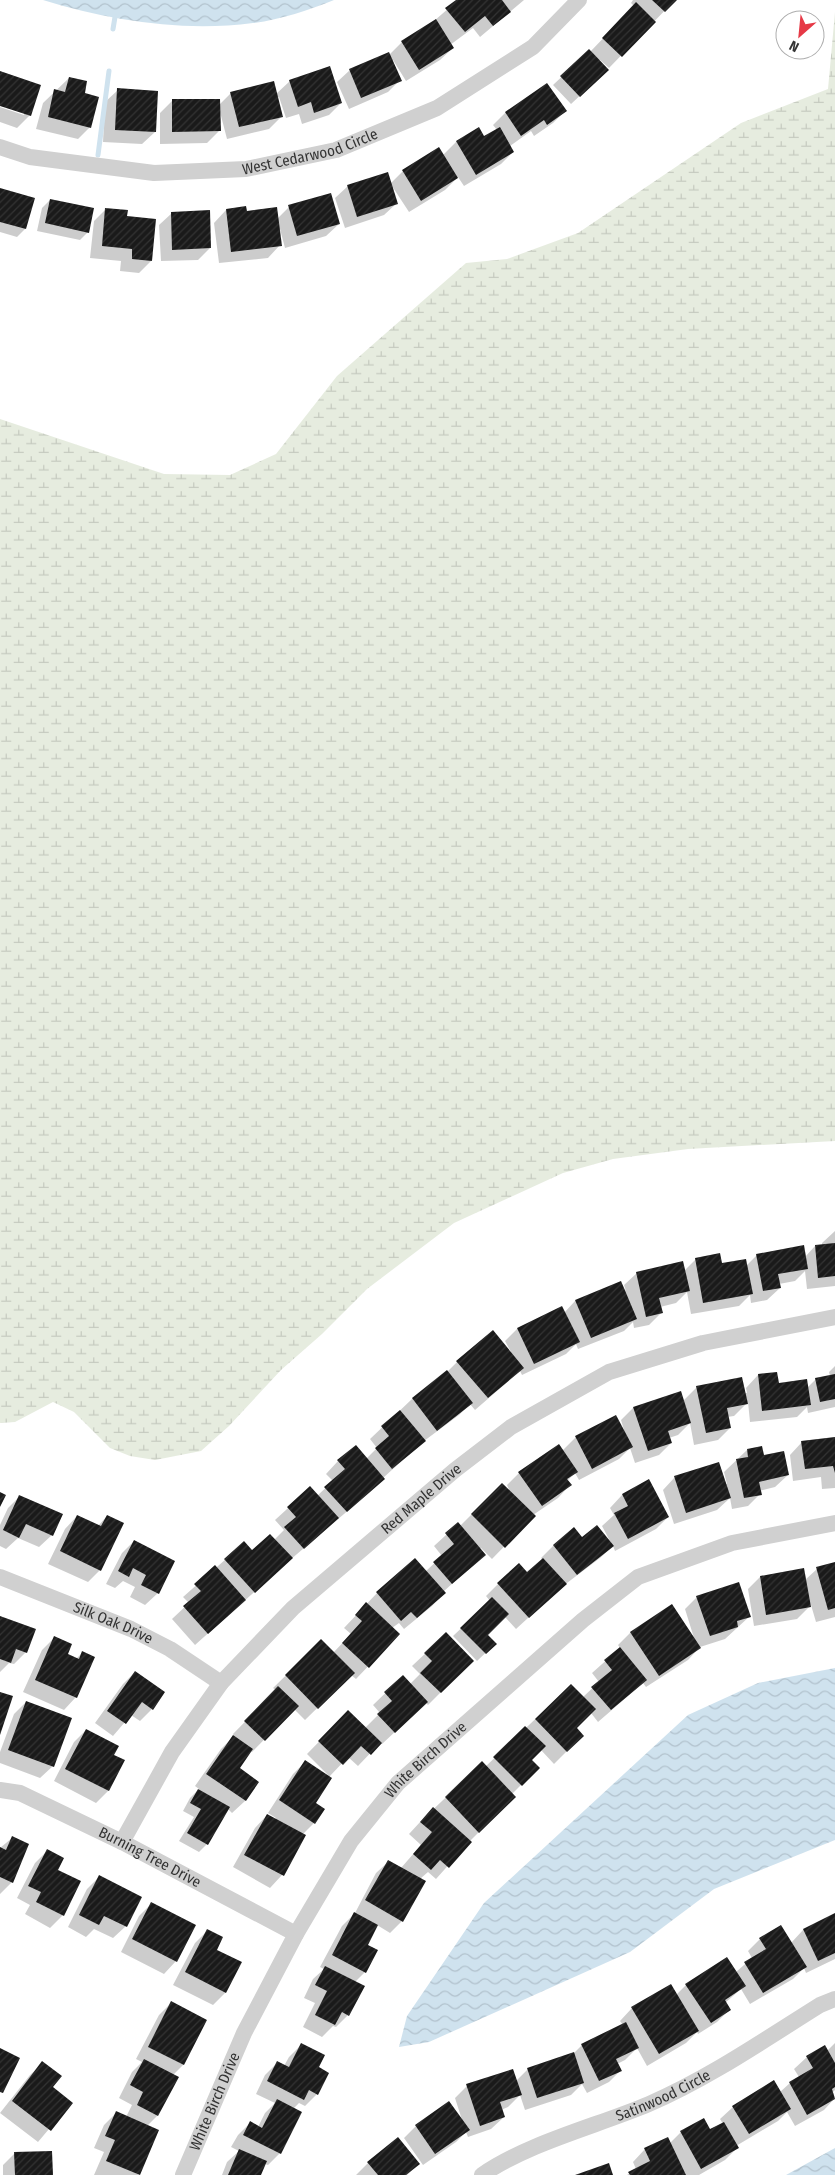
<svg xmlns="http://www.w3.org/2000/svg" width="835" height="2175" font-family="'Fira Sans Condensed',sans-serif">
<defs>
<pattern id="wetland-marsh" width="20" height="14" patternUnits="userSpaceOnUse" patternTransform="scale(1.25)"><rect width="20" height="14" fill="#e6ecdf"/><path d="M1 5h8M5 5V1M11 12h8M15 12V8" fill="none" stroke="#c6cbc0"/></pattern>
<pattern id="water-waves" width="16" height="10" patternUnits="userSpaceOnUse" patternTransform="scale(1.25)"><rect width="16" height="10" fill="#cfe2ee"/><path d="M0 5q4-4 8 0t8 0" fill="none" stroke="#b2c2cd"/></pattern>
<pattern id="building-hatch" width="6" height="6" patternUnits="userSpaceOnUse" patternTransform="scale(1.25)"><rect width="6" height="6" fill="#1a1a1a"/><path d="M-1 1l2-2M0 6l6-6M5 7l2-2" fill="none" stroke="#333"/></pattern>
</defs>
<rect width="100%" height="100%" fill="#fff"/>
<path fill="url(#wetland-marsh)" d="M835,12V1141L688,1149L613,1159L563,1173L454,1223L367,1289L322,1334L281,1370L229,1426L201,1451L155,1460L130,1456L110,1448L74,1412L53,1402L15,1422L0,1423V419L164,474L230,475L276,454L337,376L466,263L507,259L578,233L741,123L828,89Z"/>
<path fill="url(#water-waves)" d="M43,0H334C309,10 280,20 253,23C184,32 110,21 43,0Z
M835,1668V1840L714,1889L630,1952L429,2042L399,2047L407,2016L484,1903L688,1715L758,1683Z
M835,2148V2175H786Z"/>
<path fill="#0003" d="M458,0H524L480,37L473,28L450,45L453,48L440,60L406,81L393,60H392L400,80L388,92L349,109L337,82L350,70L389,55L402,42L434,21Z
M633,0H675L609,68L600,60L599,61V78L571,104L553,85L589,51L590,52L634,6L631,3Z
M0,72L30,115L17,128L0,122V107L24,115V113L0,104Z
M69,78L83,94L90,127L78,139L36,129L43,103Z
M290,81L341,103L329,115L302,124L299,114L286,118L279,97L277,98L282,116L269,129L227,139L220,112L219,131L207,143L160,144V113L172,101L219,105L231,93L276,94Z
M546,85L565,111L553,123L534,136L531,131L510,146L513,152L501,164L464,186L458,177L445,190L409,212L392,186L397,203L384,215L345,228L335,198L348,186L390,184L403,171L439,149L443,155L456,142L478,129L484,138L497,130L493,125L505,113Z
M118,90L155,132L142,144L103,142L105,102Z
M0,190L33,199L25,229L17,237L0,232Z
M50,200L88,232L80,240L37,231L42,208Z
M289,207L339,224L326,236L285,248L280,229V245L268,258L219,263L214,223L226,210L245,208L246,212L277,219Z
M106,209L126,218L151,261L139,273L120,271L121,261L90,258L94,221Z
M172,213L210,248L198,260L161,261L159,225Z
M835,1231V1286L807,1289L805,1271L795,1281L779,1284L780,1288L767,1300L751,1303L750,1295L739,1306L691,1314L687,1292L676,1303L660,1307L661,1313L649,1325L634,1328L633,1322L624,1331L578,1349L576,1344L566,1354L522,1375L520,1371L475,1410L470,1404L459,1415L424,1441L383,1478L371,1491L290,1560L195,1645L172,1619L189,1603L183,1597L244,1543L252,1551L274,1540L284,1530L275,1520L310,1488L317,1496L333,1481L326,1474L338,1461L366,1459L377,1448L370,1439L412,1399L444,1375L457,1362L511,1352L505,1341L517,1329L561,1307L564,1313L575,1301L621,1283L626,1291L624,1285L637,1273L684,1271L696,1259L721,1264L746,1266L757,1255L805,1257L815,1246H822V1243Z
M835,1366V1407L808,1413L807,1407L797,1417L750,1422L748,1402L734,1416L727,1417L730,1428L718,1440L694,1445L690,1423L678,1435L669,1438L671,1443L659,1455L635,1463L630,1448L619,1459L579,1480L575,1473L567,1481L570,1485L558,1498L533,1515L534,1516L492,1559L481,1548L479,1549L484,1555L443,1592L444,1593L432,1606L404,1629L399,1623L392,1628L399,1634L356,1679L351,1675L305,1720L294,1709L252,1752L250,1751L238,1768L258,1782L245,1801L232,1813L228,1809L207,1844L199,1852L179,1841L194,1817L183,1811L190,1798L199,1789L195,1786L221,1749L234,1736L233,1734L276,1690L273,1688L321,1641L333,1653L351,1634L344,1628L377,1593L415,1560L425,1572L442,1556L434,1546L458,1524L460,1526L502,1484L511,1494L507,1485L519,1473L562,1451L576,1437L616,1417L623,1430H624L621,1420L633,1408L680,1393L683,1401L697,1387L747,1393L746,1388L758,1375L776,1373L777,1384L807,1388L816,1379L830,1376L829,1372Z
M835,1438V1488L822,1489L821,1477L793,1481L790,1455L802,1442Z
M747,1450L763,1457L788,1475L775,1487L759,1491L760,1494L748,1506L732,1509L730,1498L717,1510L674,1524L663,1490L675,1477L727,1484L724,1472Z
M649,1481L668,1517L656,1529L615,1551L613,1546L600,1558L563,1586L516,1629L505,1617L487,1635L495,1644L477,1661L453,1636L490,1601L486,1596L498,1584L527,1574L543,1560L541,1558L553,1546L574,1529L582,1539L611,1543L602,1526L614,1515L610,1508L622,1495Z
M20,1496L52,1535L39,1547L18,1538L6,1549L0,1546V1525L8,1508Z
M77,1516L98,1526L107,1516L100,1570L88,1582L48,1564L65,1529Z
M134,1541L158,1593L145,1605L130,1597L135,1587L123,1581L115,1588L106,1584L122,1553Z
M835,1564V1617L816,1622L811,1605L797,1619L754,1626L748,1589L760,1577L805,1580L817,1569Z
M697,1597L750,1616L725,1639L700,1647L688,1660L646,1687L643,1683L598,1722L591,1713L575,1729L582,1736L554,1764L541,1750L531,1760L538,1768L512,1794L514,1797L470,1841L436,1879L428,1872L420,1879L402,1921L390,1933L377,1925L366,1946L365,1972L355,1982L348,2015L336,2027L333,2026L322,2037L303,2027L315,2003L304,1998L313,1979L324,1969L320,1967L342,1926L355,1913L376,1873L389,1861L401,1868L421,1845L409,1834L421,1821L482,1763L485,1767L571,1685L583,1697L599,1682L592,1673L620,1648L618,1645L630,1633L672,1606L694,1638L685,1609Z
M0,1618L26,1652L14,1664L9,1663L0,1672Z
M446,1634L472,1661L428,1705L426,1703L382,1744L380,1743L358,1766L348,1757L329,1777L314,1803V1823L302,1835L304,1836L282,1875L270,1888L233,1867L255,1828L267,1815L275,1820L276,1818L268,1813L293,1774L305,1762L329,1776L307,1754L348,1712L365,1728L380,1713L373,1705L403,1676L410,1684L420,1674L412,1666Z
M54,1638L66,1654L76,1659L82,1653L76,1697L64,1710L23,1692L42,1650Z
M135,1672L152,1709L140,1721L131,1715L113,1736L95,1723L123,1684Z
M26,1702L53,1766L40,1778L0,1763V1752L14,1714Z
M86,1730L113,1755L108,1791L96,1803L54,1781L74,1742Z
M12,1838V1882L0,1894V1848Z
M47,1851L57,1870L63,1915L50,1928L25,1914L30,1905L17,1898L35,1863Z
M99,1877L126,1926L113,1938L94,1929L86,1937L68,1927L87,1889Z
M151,1904L176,1961L164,1974L121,1952L139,1916Z
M835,1915V1959L806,1973L804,1968L793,1979L750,2004L741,1989L725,2003L729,2010L717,2022L698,2034L697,2032L686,2043L647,2066L637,2048L625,2060L617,2064L621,2070L609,2082L587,2093L582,2084L571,2095L525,2110L520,2095L508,2107L501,2110L504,2117L491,2129L468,2137L466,2132L456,2142L423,2165L404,2138L416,2126L462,2120L455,2098L467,2086L516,2081L528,2069L573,2054L582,2045L623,2025L620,2021L632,2008L676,1995L686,1985L736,1972L752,1958L748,1951L760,1939L791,1943L803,1930Z
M207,1931L215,1950L225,1993L213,2005L173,1985L195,1943Z
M171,2003L206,2020L183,2065L173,2075L177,2077L157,2116L147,2126L158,2131L138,2175H94L104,2152L94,2148L104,2125L116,2113L126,2117L132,2105L119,2098L132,2072L142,2062L136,2059L159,2015Z
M835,2043V2090L833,2092L835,2098L824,2110L795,2126L787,2112L778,2121L736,2146L737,2148L725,2160L699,2175H627L636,2169L633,2162L645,2149L669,2144L681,2132L703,2120L710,2131L723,2124L720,2119L733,2107L774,2082L780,2092L790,2083L799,2077L794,2069L807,2057L827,2051Z
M301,2045L317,2068V2094L305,2106L299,2103L293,2109L280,2153L268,2165L265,2164L260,2175H222L227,2162L239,2151L231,2147L238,2135L250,2123L258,2127L265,2113L275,2103L256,2094L265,2075L277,2063L284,2066L289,2057Z
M43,2063L52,2087L71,2103L38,2142L0,2113L30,2075Z
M15,2153L52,2175H3V2165Z
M368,2163L418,2164L407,2175H356Z"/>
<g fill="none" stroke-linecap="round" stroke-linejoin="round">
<path stroke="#cfe2ee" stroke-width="5" d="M113,29L115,17
M98,155L109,71"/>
</g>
<path fill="url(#building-hatch)" d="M456,0H502L511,12L493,26L485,16L465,32L445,8Z
M652,0H677L665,12Z
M636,2L656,22L622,57L602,38Z
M436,19L454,48L419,70L401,41Z
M589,49L609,70L580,97L560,76Z
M389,52L402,81L361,98L349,69Z
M330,66L342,103L314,113L311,102L298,107L289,80Z
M0,71L41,85L31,116L0,106Z
M69,77L87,81L85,93L99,97L91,128L48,117L54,89L65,92Z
M274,81L283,117L239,127L230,92Z
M547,83L567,111L547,125L544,120L521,136L505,112Z
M117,88L158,91L156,132L115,130Z
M172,99H220L221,131L172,132Z
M479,127L484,136L500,127L514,152L476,175L456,141Z
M439,147L458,178L421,201L402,170Z
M388,172L398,204L357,217L347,185Z
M0,188L35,198L26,229L0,222Z
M331,193L340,224L297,236L288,205Z
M50,199L94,208L89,233L45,223Z
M246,206L247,211L277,207L282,246L231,252L226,209Z
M105,208L128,210L127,216L156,219L152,261L132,259V249L102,246Z
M210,210L211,248L172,250L171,212Z
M835,1243V1276L818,1278L815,1245Z
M804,1245L808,1269L778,1274L781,1288L763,1291L756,1254Z
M720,1253L722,1263L746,1259L753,1294L703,1303L695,1258Z
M683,1261L690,1291L659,1298L663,1313L646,1317L636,1272Z
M621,1281L637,1319L591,1338L575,1300Z
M562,1306L580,1342L534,1364L517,1328Z
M493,1330L524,1368L488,1398L456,1361Z
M447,1370L473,1403L437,1431L412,1398Z
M777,1372L779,1383L807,1379L811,1405L762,1411L758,1374Z
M835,1374V1399L820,1402L815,1378Z
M742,1377L748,1404L727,1408L731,1428L706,1433L696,1386Z
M681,1391L691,1423L668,1431L672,1443L648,1451L633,1407Z
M400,1410L426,1441L392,1469L375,1448L389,1436L381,1426Z
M616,1415L633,1447L592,1469L575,1436Z
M835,1437V1473L833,1466L805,1469L801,1441Z
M559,1444L578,1472L567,1479L572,1485L542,1506L518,1472Z
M356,1445L385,1479L347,1512L324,1487L345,1469L337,1460Z
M762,1446L764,1455L784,1451L789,1475L759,1482L762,1495L744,1498L736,1459L748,1457L747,1449Z
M719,1462L731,1498L686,1513L674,1476Z
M649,1479L669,1517L628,1539L614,1513L628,1506L622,1494Z
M502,1483L536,1516L505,1548L471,1514Z
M310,1486L339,1518L304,1549L284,1527L296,1517L287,1507Z
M0,1492L6,1495L0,1507Z
M19,1495L63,1514L53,1536L26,1524L19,1538L3,1530Z
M77,1515L101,1526L107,1515L124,1523L101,1571L60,1551Z
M458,1522L486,1555L452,1584L433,1562L454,1544L445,1533Z
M597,1525L614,1546L577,1575L553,1545L574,1527L582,1537Z
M270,1534L293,1558L255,1593L224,1559L244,1541L252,1550Z
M134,1540L175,1561L159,1594L141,1585L146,1575L133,1568L129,1577L118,1571Z
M415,1558L446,1593L417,1618L411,1612L401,1621L376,1592Z
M543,1558L567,1584L529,1618L497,1583L519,1563L527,1572Z
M835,1562V1608L828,1610L816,1567Z
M215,1565L246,1600L208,1634L183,1606L201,1591L194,1584Z
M804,1568L811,1607L766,1615L760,1576Z
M739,1582L751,1617L737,1621L738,1627L710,1636L696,1596Z
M492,1597L509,1614L488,1635L497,1644L486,1654L460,1628Z
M366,1602L400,1634L369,1668L342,1643L362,1621L355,1615Z
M672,1604L701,1648L659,1676L630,1632Z
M0,1616L36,1629L27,1653L16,1649L11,1663L0,1659Z
M446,1632L474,1661L441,1693L420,1673L432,1661L424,1653Z
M54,1636L72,1644L68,1654L79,1659L82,1651L95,1657L77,1698L35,1680Z
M321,1639L355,1673L318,1709L285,1675Z
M620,1647L647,1680L611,1710L591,1687L612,1670L604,1660Z
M135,1671L165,1692L153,1710L142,1702L126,1724L107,1711Z
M403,1675L428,1702L395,1733L377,1714L392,1701L384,1692Z
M571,1684L596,1709L577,1728L584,1736L567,1752L535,1719Z
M278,1686L299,1706L265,1741L244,1721Z
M0,1692L13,1696L0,1735Z
M26,1701L72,1718L54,1767L8,1750Z
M348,1710L382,1743L371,1755L361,1746L343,1765L318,1741Z
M525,1726L546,1746L532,1760L540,1768L522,1786L493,1757Z
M86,1729L119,1746L114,1755L125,1760L109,1791L65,1769Z
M233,1735L253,1749L240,1768L259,1782L246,1801L206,1774Z
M305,1760L332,1778L316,1803L325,1809L315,1824L279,1800Z
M482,1761L516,1797L479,1833L445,1797Z
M198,1789L230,1807L208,1845L187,1833L201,1809L190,1803Z
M433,1807L472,1842L449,1868L440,1860L431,1870L413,1854L432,1832L420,1822Z
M267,1814L306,1835L284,1876L244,1855Z
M12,1836L29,1844L13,1883L0,1877V1847L6,1850Z
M47,1849L64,1858L58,1870L81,1881L64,1916L36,1902L41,1892L28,1886Z
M388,1860L426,1881L403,1922L365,1900Z
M99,1875L142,1897L127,1927L104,1916L99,1925L79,1915Z
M151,1902L196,1925L177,1962L132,1939Z
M354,1912L378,1925L368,1945L378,1950L366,1973L332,1955Z
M835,1913V1953L818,1961L803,1929Z
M781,1925L807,1967L763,1993L744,1962L766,1949L759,1938Z
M207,1929L223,1937L217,1950L242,1962L226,1993L185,1972Z
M727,1957L746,1986L725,2000L731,2010L711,2023L685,1984Z
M325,1966L365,1986L349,2016L342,2012L335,2025L315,2015L327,1991L315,1985Z
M671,1984L699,2031L659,2054L631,2007Z
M171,2001L207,2020L184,2065L148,2047Z
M626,2022L639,2048L616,2059L622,2071L599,2081L581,2044Z
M301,2043L325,2055L319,2067L329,2073L318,2095L309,2090L304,2100L267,2081L277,2061L289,2067Z
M825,2045L835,2063V2087L832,2089L835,2099L807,2115L789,2082L813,2068L806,2056Z
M0,2048L20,2058L3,2093L0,2092Z
M574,2052L584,2083L537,2098L527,2068Z
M144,2059L179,2077L158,2116L137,2105L143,2092L130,2085Z
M42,2061L62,2076L53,2087L73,2103L51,2131L12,2101Z
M513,2069L522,2095L500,2102L505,2117L480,2126L466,2084Z
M774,2080L791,2109L749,2134L732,2106Z
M277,2099L302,2112L281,2154L243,2135L250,2121L262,2128Z
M449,2101L470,2130L435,2154L415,2125Z
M116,2111L159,2130L140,2175L106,2161L115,2140L105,2136Z
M704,2118L710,2129L724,2122L739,2148L701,2169L680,2131Z
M398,2137L420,2164L406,2175H378L367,2162Z
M668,2137L686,2175H630L628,2172L650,2161L644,2148Z
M239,2149L267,2161L261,2175H228Z
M52,2151L53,2175H15L14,2152Z
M609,2163L613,2175H575Z"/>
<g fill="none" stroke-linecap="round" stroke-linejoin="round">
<g stroke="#d0d0d0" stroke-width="16">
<path id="s1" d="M0,147L30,157L154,173L246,169L336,150L437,108L533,47L579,0"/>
<path id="s2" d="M0,1577L131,1629L170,1649L221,1683"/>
<path id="s3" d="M0,1790L20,1793L122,1842L296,1934"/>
<path id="s4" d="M122,1842L172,1752L221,1683L293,1608L455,1470L511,1427L609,1372L703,1343L835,1317"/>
<path id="s5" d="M183,2175L244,2033L296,1934L351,1841L398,1783L583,1620L638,1577L732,1543L835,1523"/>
<path id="s6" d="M482,2175C528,2143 597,2126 649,2104C709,2078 764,2040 820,2005L835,1999"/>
</g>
</g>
<g text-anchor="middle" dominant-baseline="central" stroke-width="5" stroke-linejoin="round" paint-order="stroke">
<g font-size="15" fill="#333" stroke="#fff">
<text stroke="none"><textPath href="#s1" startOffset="315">West Cedarwood Circle</textPath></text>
<text stroke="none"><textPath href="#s4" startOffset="460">Red Maple Drive</textPath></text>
<text stroke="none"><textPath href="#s2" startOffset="122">Silk Oak Drive</textPath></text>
<text stroke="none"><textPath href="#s5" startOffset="485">White Birch Drive</textPath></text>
<text stroke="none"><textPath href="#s3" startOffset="165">Burning Tree Drive</textPath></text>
<text stroke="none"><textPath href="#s6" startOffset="198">Satinwood Circle</textPath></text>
<text stroke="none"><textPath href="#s5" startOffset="80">White Birch Drive</textPath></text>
</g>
</g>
<g transform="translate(800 35) rotate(207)"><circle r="24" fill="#ffffff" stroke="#adadad"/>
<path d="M0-4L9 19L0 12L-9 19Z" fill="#e63946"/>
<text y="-8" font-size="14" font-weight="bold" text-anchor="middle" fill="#333333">N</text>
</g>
</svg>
